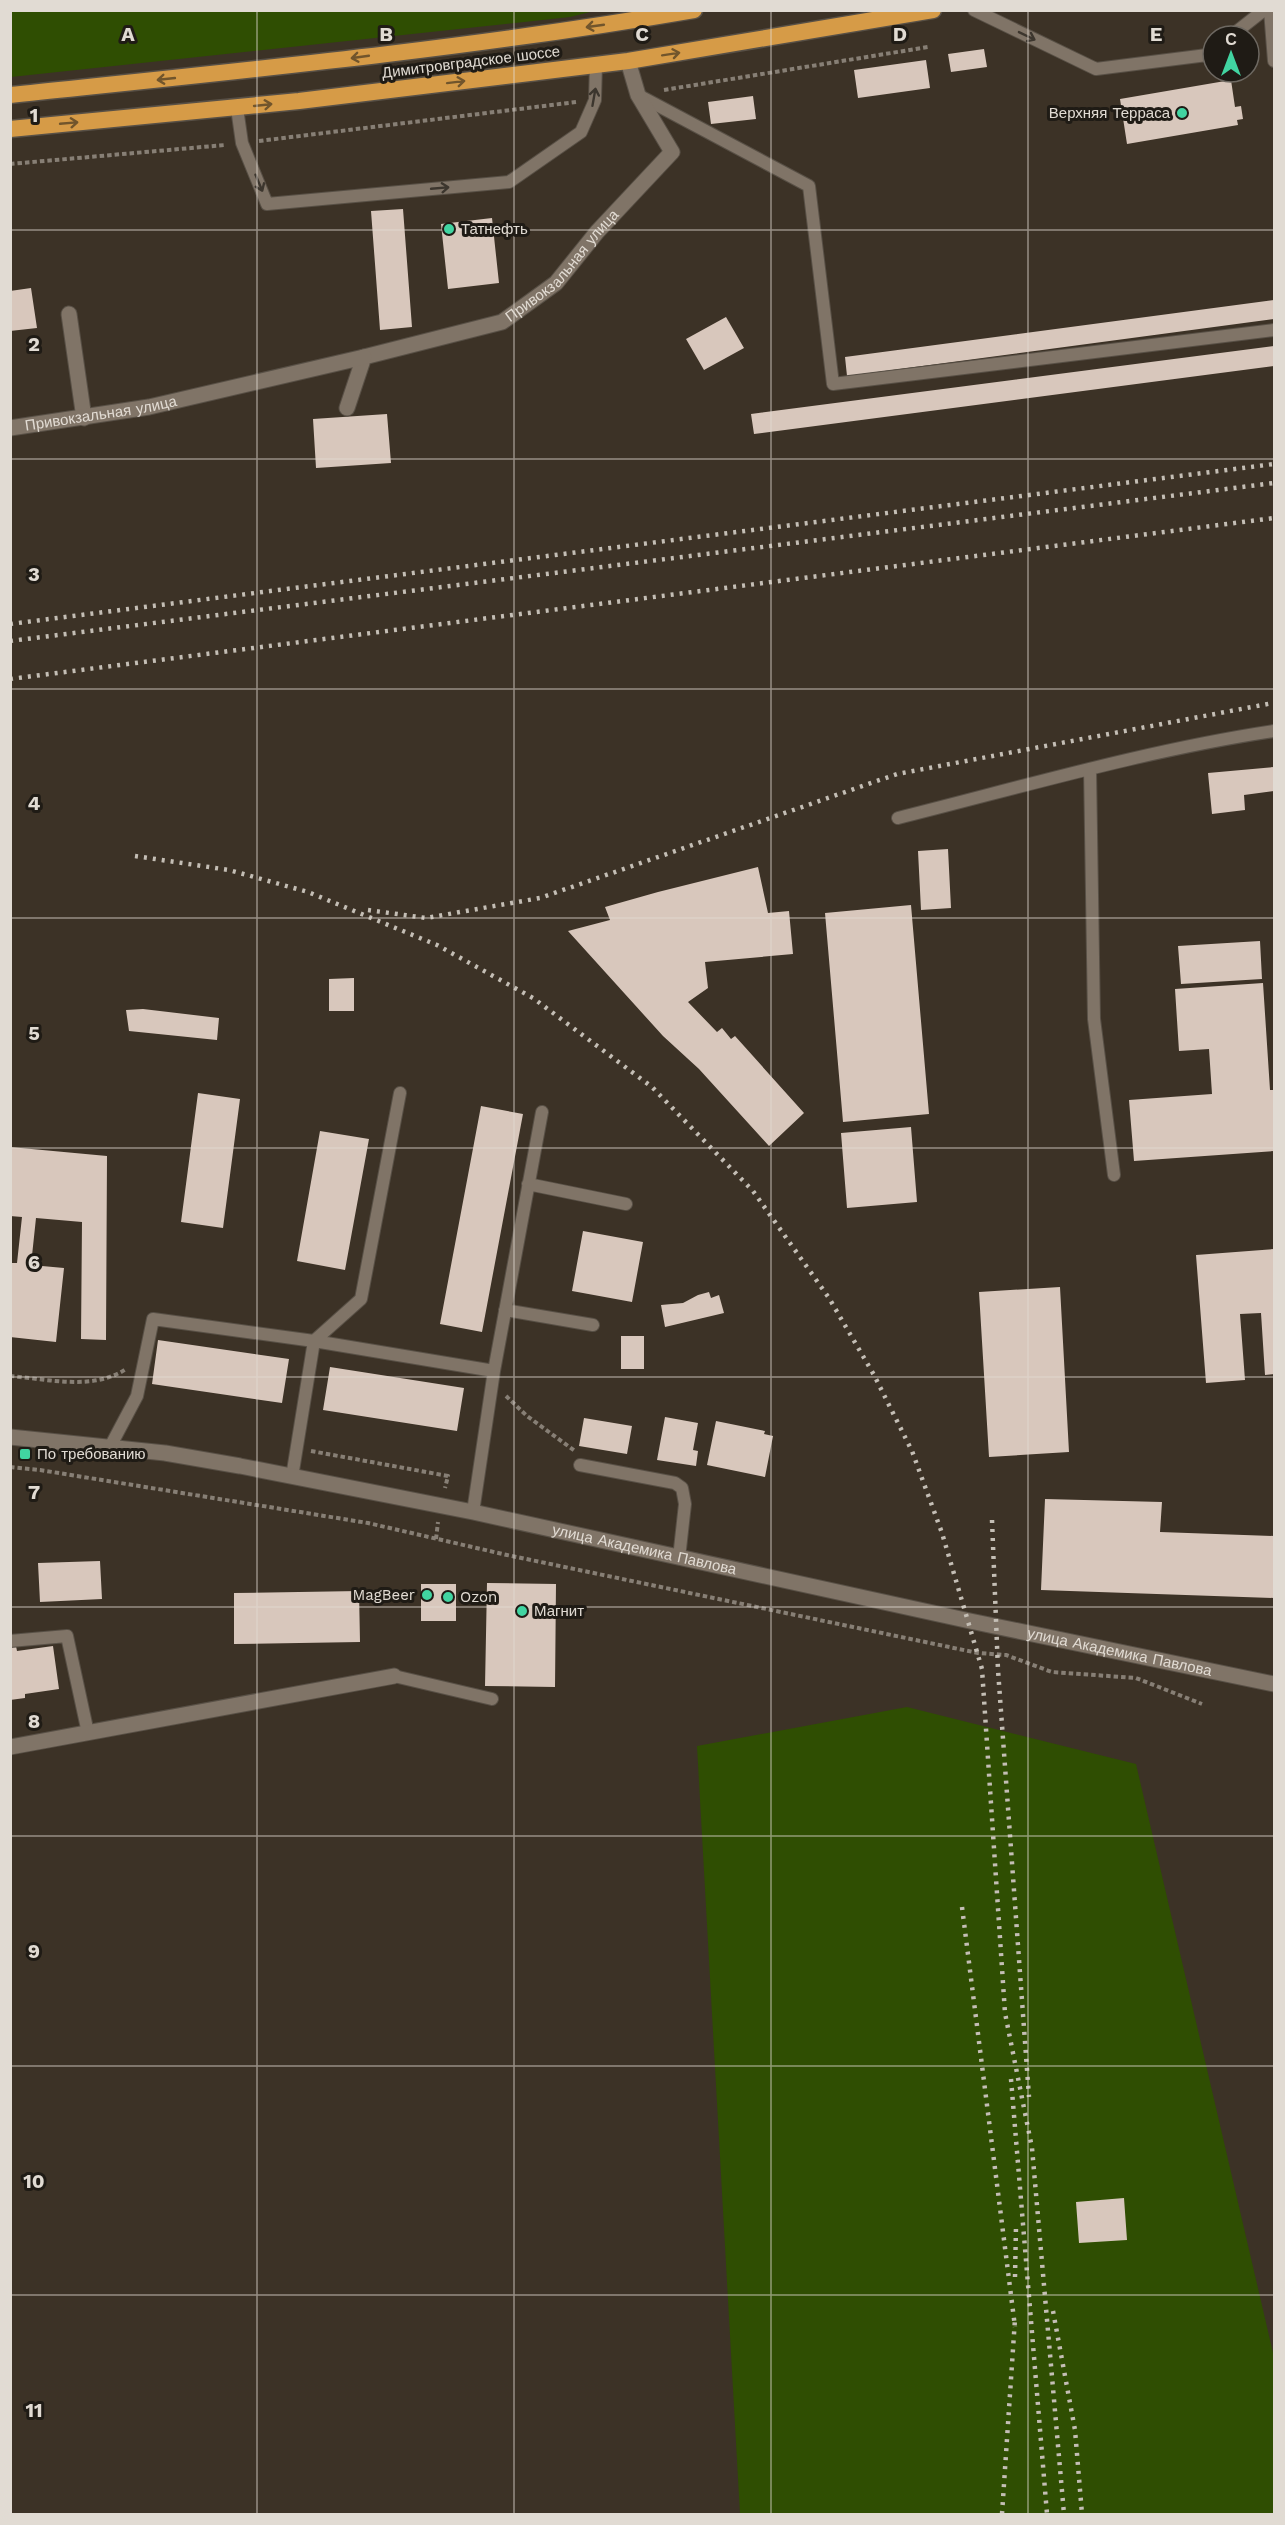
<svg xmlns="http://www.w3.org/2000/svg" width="1285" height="2525" font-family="'Work Sans',sans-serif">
<rect width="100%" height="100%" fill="#3c3226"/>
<path fill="#2f4e02" d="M10,11L11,10L594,11L570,17L11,77Z
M907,1707L1136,1764L1274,2357V2514H740L697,1746Z"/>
<path fill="#d8c7bc" d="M984,49L987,67L951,72L948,54Z
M926,60L930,88L858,98L854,70Z
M1231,80L1235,107L1241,106L1243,119L1237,120L1238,125L1127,144L1120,99Z
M753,96L756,119L711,124L708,102Z
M403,209L412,327L380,330L371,211Z
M492,218L499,283L448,289L441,224Z
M31,288L37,328L10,331V291Z
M1274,300V319L847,376L845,357Z
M726,317L744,348L704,370L686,339Z
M1274,346V366L754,434L751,414Z
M387,414L391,463L316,468L313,419Z
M1274,767V791L1244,795L1245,810L1212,814L1208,773Z
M948,849L951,908L921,910L918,851Z
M758,867L768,913L789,911L793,954L705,962L708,988L688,1002L717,1032L722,1028L731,1039L735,1036L804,1113L769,1146L699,1069L663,1036L568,931L610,920L605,907L658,892Z
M911,905L929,1114L843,1122L825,913Z
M1260,941L1262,979L1181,984L1178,946Z
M354,978V1011H329V979Z
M1263,983L1270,1090H1274V1151L1134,1161L1129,1100L1212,1094L1209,1049L1179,1051L1175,989Z
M143,1009L219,1018L217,1040L129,1031L126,1010Z
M198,1093L240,1099L223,1228L181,1222Z
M481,1106L523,1114L482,1332L440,1324Z
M911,1127L917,1202L847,1208L841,1133Z
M320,1131L369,1139L345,1270L297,1261Z
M10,1147L107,1156L106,1340L81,1339L82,1222L36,1218L31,1265L64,1268L56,1342L10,1337V1263H17L22,1217L10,1216Z
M583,1231L643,1242L632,1302L572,1291Z
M1274,1249V1374L1265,1375L1261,1313L1240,1314L1245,1380L1206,1383L1196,1255Z
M1060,1287L1069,1452L989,1457L979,1292Z
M709,1292L711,1298L719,1295L724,1313L665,1327L661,1305L683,1303L698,1295Z
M621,1336H644V1369H621Z
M158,1340L289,1359L282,1403L152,1384Z
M330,1367L464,1388L457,1431L323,1410Z
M665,1417L698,1423L693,1450L698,1451L696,1466L657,1460Z
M584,1418L632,1426L627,1454L579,1446Z
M716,1421L765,1431L764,1434L773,1436L765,1477L707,1465Z
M1045,1499L1162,1502L1160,1532L1274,1536V1598L1041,1590Z
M100,1561L102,1599L40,1602L38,1563Z
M487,1583L556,1584L555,1687L485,1686Z
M421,1584H456V1621H421Z
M359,1591L360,1642L234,1644V1593Z
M16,1646L17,1651L53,1646L59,1689L25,1694V1698L10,1700V1647Z
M1124,2198L1127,2240L1079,2243L1076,2202Z"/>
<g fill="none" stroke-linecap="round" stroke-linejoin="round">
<defs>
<path id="service" d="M974,10L1096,69L1207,55L1213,50
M1270,10L1274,61
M1231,36L1264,10
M638,95L809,186L833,384L1274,330
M237,108L242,143L267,204L509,182L581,132L595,100L596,64
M1090,769L1094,1019L1114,1175
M898,818C1022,787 1147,750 1274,731
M528,1184L626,1204
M505,1310L593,1325
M110,1447L137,1396L153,1319L314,1341L494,1371
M580,1465L675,1483L682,1488L685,1504L679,1558
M292,1477L314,1341L361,1299L400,1093
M473,1512L494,1371L542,1112
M10,1641L67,1636L88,1733
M394,1676L492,1699"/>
<g id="minor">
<path d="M69,314L84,418"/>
<path id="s1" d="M347,408L364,357L502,322L556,283L597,232L672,152L638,95L628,61"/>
<path id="s2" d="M10,428L149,407L364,357"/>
<path d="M10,1747L394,1676"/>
</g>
<g id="tertiary">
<path id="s3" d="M10,1437L165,1453L240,1466L473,1512L970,1621L1274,1684"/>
</g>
<path id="trunk" d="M10,95C239,71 468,49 694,10
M10,129L299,101L628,61L933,10"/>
</defs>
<use href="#service" stroke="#585046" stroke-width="14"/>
<use href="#minor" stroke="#585046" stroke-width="17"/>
<use href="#tertiary" stroke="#585046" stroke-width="17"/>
<use href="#trunk" stroke="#585046" stroke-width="19"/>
<path stroke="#877f75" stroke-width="4" stroke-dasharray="4.5 3" stroke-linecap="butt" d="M664,90L928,47
M259,141L576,102
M10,164L225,145
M10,1376C48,1379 93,1391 126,1369
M506,1396L527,1416L575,1451
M311,1451L448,1476L445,1488
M10,1467L40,1470L368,1523L507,1555L978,1653L1006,1655L1052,1672L1136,1678L1202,1704
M436,1539L438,1522"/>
<use href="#service" stroke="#807467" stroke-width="12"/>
<use href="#minor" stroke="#807467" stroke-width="15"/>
<use href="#tertiary" stroke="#807467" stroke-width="15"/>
<use href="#trunk" stroke="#d69b47" stroke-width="16"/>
<path stroke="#c4beb5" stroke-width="4.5" stroke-dasharray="3 6" stroke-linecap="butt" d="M10,624L1274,464
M10,641L1274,483
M10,679L1274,518
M135,856L229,870L308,892L437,945L533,998L652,1087L753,1191L829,1298L874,1375L912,1451L942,1533L982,1669L1005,2013L1032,2148L1064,2514
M368,910L426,918L540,898L897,774L1273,703
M992,1520L998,1670L1029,2097
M962,1907L1015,2327
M1011,2079L1047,2514
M1015,2277L1016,2226
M1053,2311L1075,2430L1082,2514
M1002,2514L1015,2319"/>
</g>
<defs><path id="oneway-shaft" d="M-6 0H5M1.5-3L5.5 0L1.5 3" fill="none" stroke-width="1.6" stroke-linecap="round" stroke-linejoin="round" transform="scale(1.5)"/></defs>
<g stroke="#71552c">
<use href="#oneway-shaft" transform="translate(595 26) rotate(172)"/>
<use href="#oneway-shaft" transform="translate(671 54) rotate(-9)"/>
<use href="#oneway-shaft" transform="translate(360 57) rotate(172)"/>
<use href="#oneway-shaft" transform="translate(166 79) rotate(174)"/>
<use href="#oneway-shaft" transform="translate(456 82) rotate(-7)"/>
<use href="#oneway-shaft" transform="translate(263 105) rotate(-6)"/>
<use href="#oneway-shaft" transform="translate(69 123) rotate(-5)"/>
</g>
<g stroke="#3c362e">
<use href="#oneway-shaft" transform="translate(1027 36) rotate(26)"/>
<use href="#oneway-shaft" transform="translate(594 97) rotate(-80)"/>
<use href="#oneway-shaft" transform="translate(259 183) rotate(67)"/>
<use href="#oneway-shaft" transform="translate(440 188) rotate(-5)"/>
</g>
<path fill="none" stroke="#e1dbd3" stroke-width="1.5" stroke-opacity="0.55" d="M257,10V2514M514,10V2514M771,10V2514M1028,10V2514M10,230H1274M10,459H1274M10,689H1274M10,918H1274M10,1148H1274M10,1377H1274M10,1607H1274M10,1836H1274M10,2066H1274M10,2295H1274"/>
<g fill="#41d4a1" stroke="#1f1b15" stroke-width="2">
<circle cx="1182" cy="113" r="6"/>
<circle cx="449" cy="229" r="6"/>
<rect x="19" y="1448" width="12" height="12" rx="3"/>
<circle cx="427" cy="1595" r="6"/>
<circle cx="448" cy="1597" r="6"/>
<circle cx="522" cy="1611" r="6"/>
</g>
<g text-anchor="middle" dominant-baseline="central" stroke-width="6" stroke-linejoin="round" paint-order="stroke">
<g font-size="15" fill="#e1dbd3" stroke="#1f1b15">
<text transform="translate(471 62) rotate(-7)">Димитровградское шоссе</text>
<text stroke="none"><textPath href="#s1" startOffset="279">Привокзальная улица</textPath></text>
<text stroke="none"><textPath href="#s2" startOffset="92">Привокзальная улица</textPath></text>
<text stroke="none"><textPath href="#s3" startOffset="645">улица Академика Павлова</textPath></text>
<text stroke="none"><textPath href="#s3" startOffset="1131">улица Академика Павлова</textPath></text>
</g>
<g font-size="15" fill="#e1dbd3" stroke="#1f1b15" text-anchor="start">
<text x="1170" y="113" text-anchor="end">Верхняя Терраса</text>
<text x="461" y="229">Татнефть</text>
<text x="37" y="1454">По требованию</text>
<text x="415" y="1595" text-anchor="end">MagBeer</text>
<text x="460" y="1597">Ozon</text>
<text x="534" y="1611">Магнит</text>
</g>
</g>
<g font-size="20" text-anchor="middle" font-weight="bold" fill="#e1dbd3" stroke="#1f1b15" stroke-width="6" stroke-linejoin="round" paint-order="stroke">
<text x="128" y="41">A</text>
<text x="386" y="41">B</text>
<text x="642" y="41">C</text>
<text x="900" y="41">D</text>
<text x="1156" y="41">E</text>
<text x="34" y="122">1</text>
<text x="34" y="351">2</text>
<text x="34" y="581">3</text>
<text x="34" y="810">4</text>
<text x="34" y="1040">5</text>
<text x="34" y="1269">6</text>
<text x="34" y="1499">7</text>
<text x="34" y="1728">8</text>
<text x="34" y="1958">9</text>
<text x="34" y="2188">10</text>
<text x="34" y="2417">11</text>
</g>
<rect width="1285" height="2525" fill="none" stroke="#e1dbd3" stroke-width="24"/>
<g transform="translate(1231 54)"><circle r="28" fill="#1f1b15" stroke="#6d6861" stroke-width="1.5"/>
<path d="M0-4.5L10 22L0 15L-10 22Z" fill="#41d4a1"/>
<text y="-9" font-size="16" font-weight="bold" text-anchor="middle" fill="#e1dbd3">С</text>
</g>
</svg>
